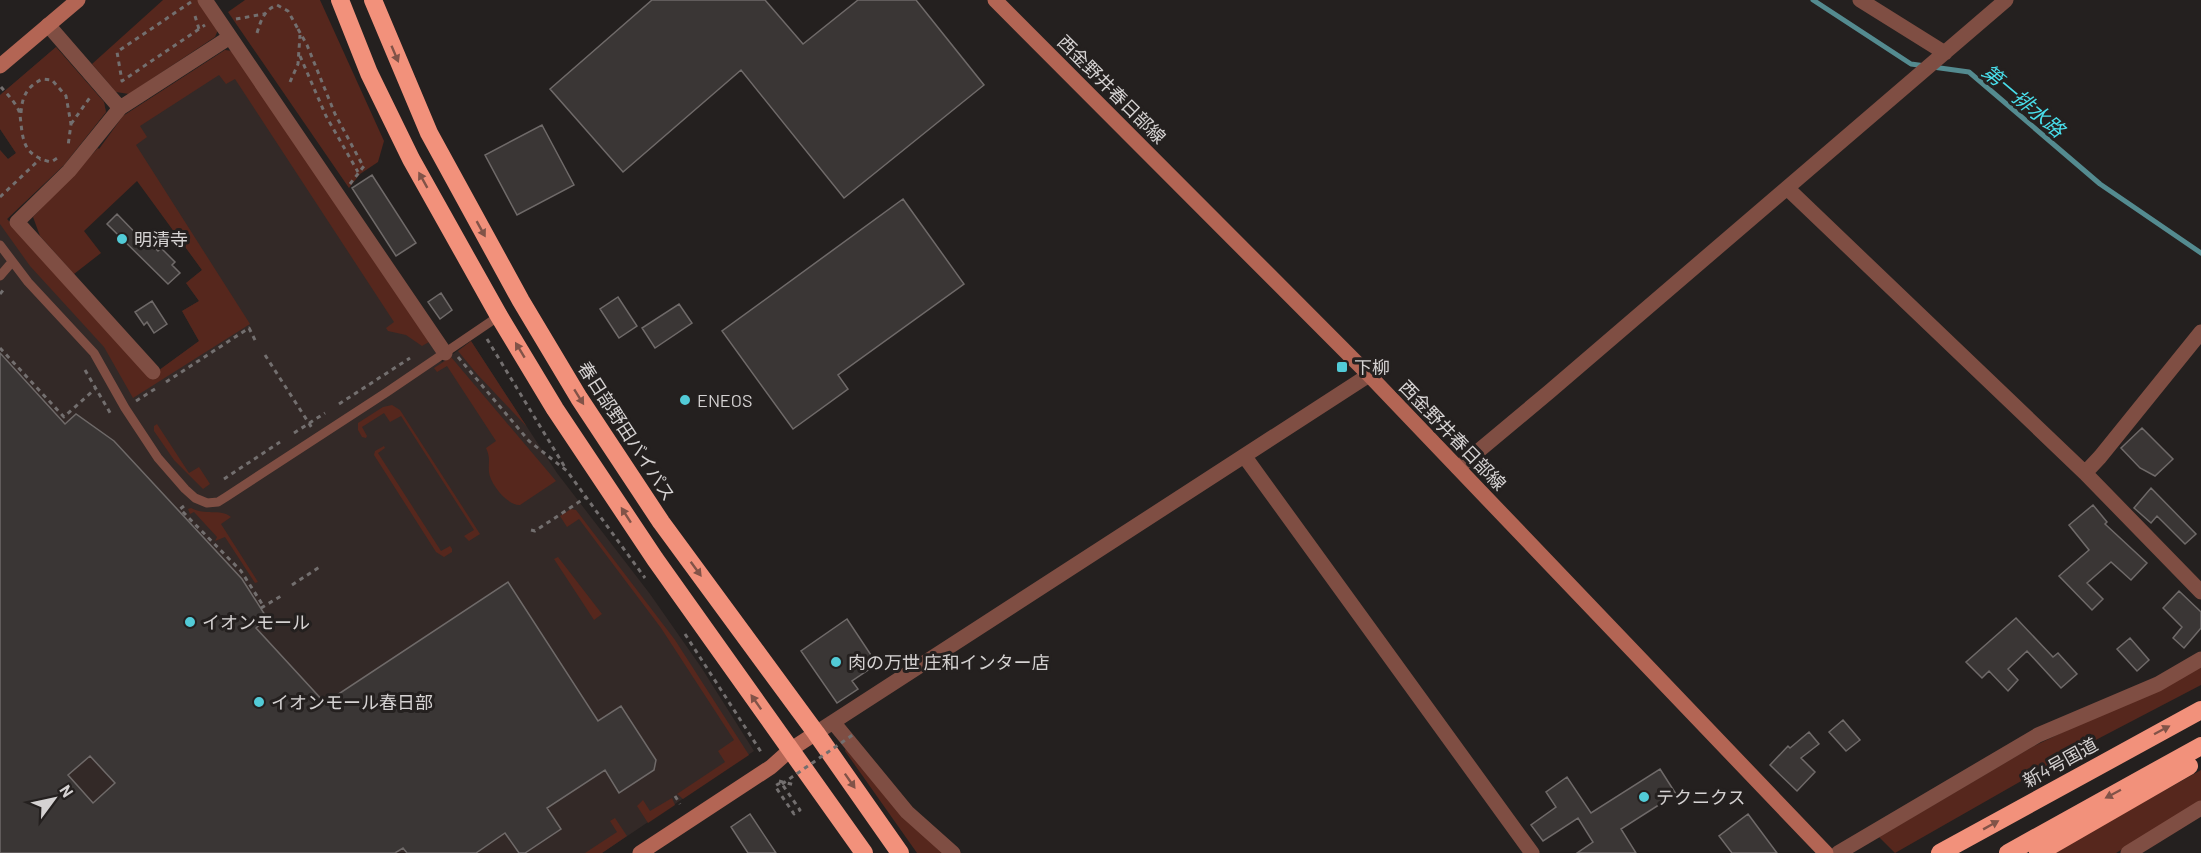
<svg xmlns="http://www.w3.org/2000/svg" width="2201" height="853" font-family="Barlow,'Noto Sans JP',sans-serif">
<rect width="100%" height="100%" fill="#24201f"/>
<path fill="#332927" d="M56,47L104,102L106,112L64,165L7,219L151,376L199,341L182,311L199,301L186,283L202,270L137,180L123,116L225,50L332,196L442,362L471,341L557,473L650,594L701,667L754,751L602,853H0V150L8,159L16,153L0,129V95Z"/>
<path fill="#56271d" d="M163,0H198L218,30L215,37L129,94L116,92L92,64Z
M245,0H320L384,141L378,162L360,174L349,188L228,12Z
M56,47L104,102L106,112L64,165L7,219L151,376L199,341L182,311L199,301L186,283L202,270L137,181L84,231L101,253L74,274L40,236L33,217L98,148L99,149L123,116L225,50L233,51L429,342L422,346L406,335L388,331L386,328L394,322L235,79L226,84L219,75L140,126L147,137L136,145L250,324L133,398L104,347L30,266L0,224V150L8,159L16,153L0,129V95Z
M471,341L527,427L477,374L458,351Z
M451,357L556,481L520,505C508,506 490,484 489,472C488,462 491,459 486,448L496,441L447,366L437,372L434,368Z
M392,405L400,410L480,534L469,541L464,536L474,530L401,416L390,422L384,413L362,427L367,436L366,438L362,437L358,430V423L383,407Z
M157,424L189,473L199,467L210,484L203,489L174,460L154,431V426Z
M384,446L385,448L378,453L441,551L450,546L452,549V552L444,557L436,552L374,455L375,451Z
M191,508C205,516 220,508 231,517L221,524L258,582L255,583L225,537L215,541L217,537L194,512L190,514L188,509Z
M571,509L576,510L675,640L749,755L683,799L677,794L725,762L718,751L734,740L661,628L579,519L567,527L560,516Z
M558,557L602,614L594,620L554,559Z
M2201,666V685L2067,755L1895,853L1879,837L2032,747Z
M846,747L951,847L961,853H917L845,751Z
M2201,770V802L2116,853H2053Z
M672,798L675,805L648,823L637,806L643,800L650,811Z
M615,818L627,836L602,853H585L617,832L610,821Z"/>
<g fill="none" stroke-linecap="round" stroke-linejoin="round">
<path stroke="#548b90" stroke-width="5" d="M1813,0L1911,64L1969,72L2100,184L2201,253"/>
</g>
<path fill="#3a3635" stroke="#6f6a69" stroke-width="1.5" fill-rule="evenodd" d="M652,0H765L803,44L858,0H916L984,85L844,198L741,70L623,172L550,89Z
M542,125L574,185L517,215L485,155Z
M372,175L416,243L396,256L352,188Z
M903,199L964,284L838,375L848,389L793,429L722,331Z
M117,214L149,247L152,245L158,251L161,248L175,262L172,265L180,273L168,284L107,224Z
M441,293L452,310L440,319L428,302Z
M618,297L637,326L619,338L600,309Z
M152,301L167,324L154,333L147,322L144,325L135,312Z
M679,304L692,323L655,348L642,328Z
M0,353L65,424L76,414L114,441L242,579L267,618L256,628L325,703L508,582L598,721L621,706L656,760L654,770L619,793L605,770L547,808L561,829L525,853H519L505,833L476,853H407L403,848L395,853H0ZM90,756L115,783L93,803L68,775Z
M2142,428L2173,459L2155,476L2140,468L2121,448Z
M2151,488L2196,534L2185,544L2157,516L2151,523L2134,508Z
M2093,505L2107,522L2105,524L2147,563L2131,580L2111,562L2087,583L2103,599L2092,610L2059,576L2089,550L2069,525Z
M2179,591L2201,612V628L2184,648L2173,638L2182,627L2163,608Z
M2016,618L2053,657L2058,653L2077,674L2061,688L2027,651L2008,669L2018,680L2008,691L1989,671L1982,678L1966,662Z
M847,619L877,664L852,681L858,689L837,703L801,651Z
M2130,638L2149,660L2137,671L2117,649Z
M1843,720L1860,740L1846,751L1829,732Z
M1809,732L1819,744L1801,758L1815,772L1797,791L1770,765L1788,746L1790,748Z
M1660,769L1676,794L1621,829L1636,853H1577L1593,842L1578,818L1543,841L1531,825L1556,807L1546,792L1567,777L1591,813Z
M750,814L776,853H748L731,827Z
M1748,814L1777,853H1732L1719,836Z"/>
<g fill="none" stroke-linecap="round" stroke-linejoin="round">
<path stroke="#736f6f" stroke-width="3" stroke-dasharray="4.5 4.5" stroke-linecap="butt" d="M191,2L117,52L122,81L205,25
M195,16L199,29
M236,19L264,14
M298,29L307,45L335,114L363,166
M257,33C261,20 264,10 277,5L288,11L298,29
M300,56L326,116L358,172
M290,82L298,64L300,35
M1,87C7,94 19,106 20,115C23,140 22,155 51,162L59,157
M21,113C22,96 27,87 42,79L52,80L66,96L71,124L68,146
M71,124L91,96
M350,184L364,166
M0,197L40,159
M0,294L5,288
M487,339L566,469
M0,348L64,417L95,389
M265,355L312,428
M458,357L529,441L567,471L645,578
M85,370L112,416
M166,382L249,328L256,342
M136,401L158,387
M339,404L410,358
M294,433L325,413
M224,479L280,442
M184,506L180,509L241,571L264,607
M531,530L535,531L585,498
M292,585L321,566
M261,608L281,596
M685,634L763,755
M779,781L795,785
M780,783L775,786L794,814L800,810L782,784
M675,796L680,804"/>
<path stroke="#7f4e43" stroke-width="9" d="M0,245L28,282L94,353L125,408L158,458L185,489L195,498L207,503L218,502L226,497L387,392L499,316
M0,276L12,262"/>
<path stroke="#7f4e43" stroke-width="15" d="M205,0L445,353
M1860,0L1945,53
M48,25L120,108
M1787,188L2085,473L2201,592
M153,372L17,222L69,171L120,108L230,37
M1245,457L1532,853
M1458,468L1549,392L2006,0
M2085,473L2100,457L2201,332
M833,722L907,812L953,853
M816,733L1369,375
M1838,853L2038,735L2158,684L2201,659
M2128,853L2201,808"/>
<path stroke="#b36554" stroke-width="15" d="M995,0L1369,375L1826,853
M0,66L78,0
M640,853L771,767L790,750L816,733"/>
<path stroke="#f2917b" stroke-width="18" d="M340,0L369,73L411,159L499,316L555,409L655,559L864,853
M373,0L429,133L521,301L579,398L661,522L816,733L900,853
M1940,853L2201,710
M2008,853L2201,746
M2038,853L2189,766"/>
<path stroke="#736f6f" stroke-width="3" stroke-dasharray="4.5 4.5" stroke-linecap="butt" d="M782,784L854,734"/>
</g>
<defs><path id="oneway-solid" d="M-6-.8H1V-3.2L6.5 0L1 3.2V.8H-6Z" transform="scale(1.5)"/></defs>
<g fill="#815348">
<use href="#oneway-solid" transform="translate(395 54) rotate(67)"/>
<use href="#oneway-solid" transform="translate(423 180) rotate(-119)"/>
<use href="#oneway-solid" transform="translate(481 229) rotate(61)"/>
<use href="#oneway-solid" transform="translate(520 350) rotate(-121)"/>
<use href="#oneway-solid" transform="translate(579 397) rotate(58)"/>
<use href="#oneway-solid" transform="translate(626 515) rotate(-123)"/>
<use href="#oneway-solid" transform="translate(696 569) rotate(54)"/>
<use href="#oneway-solid" transform="translate(756 702) rotate(-125)"/>
<use href="#oneway-solid" transform="translate(2162 730) rotate(-28)"/>
<use href="#oneway-solid" transform="translate(850 781) rotate(55)"/>
<use href="#oneway-solid" transform="translate(2113 794) rotate(152)"/>
<use href="#oneway-solid" transform="translate(1991 825) rotate(-29)"/>
</g>
<g fill="#52cbd7" stroke="#24201f" stroke-width="2">
<circle cx="122" cy="239" r="6"/>
<rect x="1336" y="361" width="12" height="12" rx="3"/>
<circle cx="685" cy="400" r="6"/>
<circle cx="190" cy="622" r="6"/>
<circle cx="836" cy="662" r="6"/>
<circle cx="259" cy="702" r="6"/>
<circle cx="1644" cy="797" r="6"/>
</g>
<g text-anchor="middle" dominant-baseline="central" stroke-width="6" stroke-linejoin="round" paint-order="stroke">
<g font-size="18" fill="#d5d2d2" stroke="#24201f">
<text transform="translate(1112 89) rotate(45)">西金野井春日部線</text>
<text transform="translate(627 431) rotate(57)">春日部野田バイパス</text>
<text transform="translate(1453 435) rotate(46)">西金野井春日部線</text>
<text transform="translate(2060 762) rotate(-29)">新4号国道</text>
</g>
<g font-size="18" fill="#d5d2d2" stroke="#24201f" text-anchor="start">
<text x="134" y="239">明清寺</text>
<text x="1354" y="367">下柳</text>
<text x="697" y="400">ENEOS</text>
<text x="202" y="622">イオンモール</text>
<text x="848" y="662">肉の万世 庄和インター店</text>
<text x="271" y="702">イオンモール春日部</text>
<text x="1656" y="797">テクニクス</text>
</g>
<g font-size="20" font-style="italic" fill="#49deeb" stroke="#24201f">
<text transform="translate(2024 100) rotate(40)">第一排水路</text>
</g>
</g>
<g transform="translate(54 799) rotate(57)" stroke="#24201f" stroke-width="4.5" paint-order="stroke">
<path d="M0-4.5L10 22L0 15L-10 22Z" fill="#d5d2d2"/>
<text y="-9" font-size="16" font-weight="bold" text-anchor="middle" fill="#d5d2d2">N</text>
</g>
</svg>
